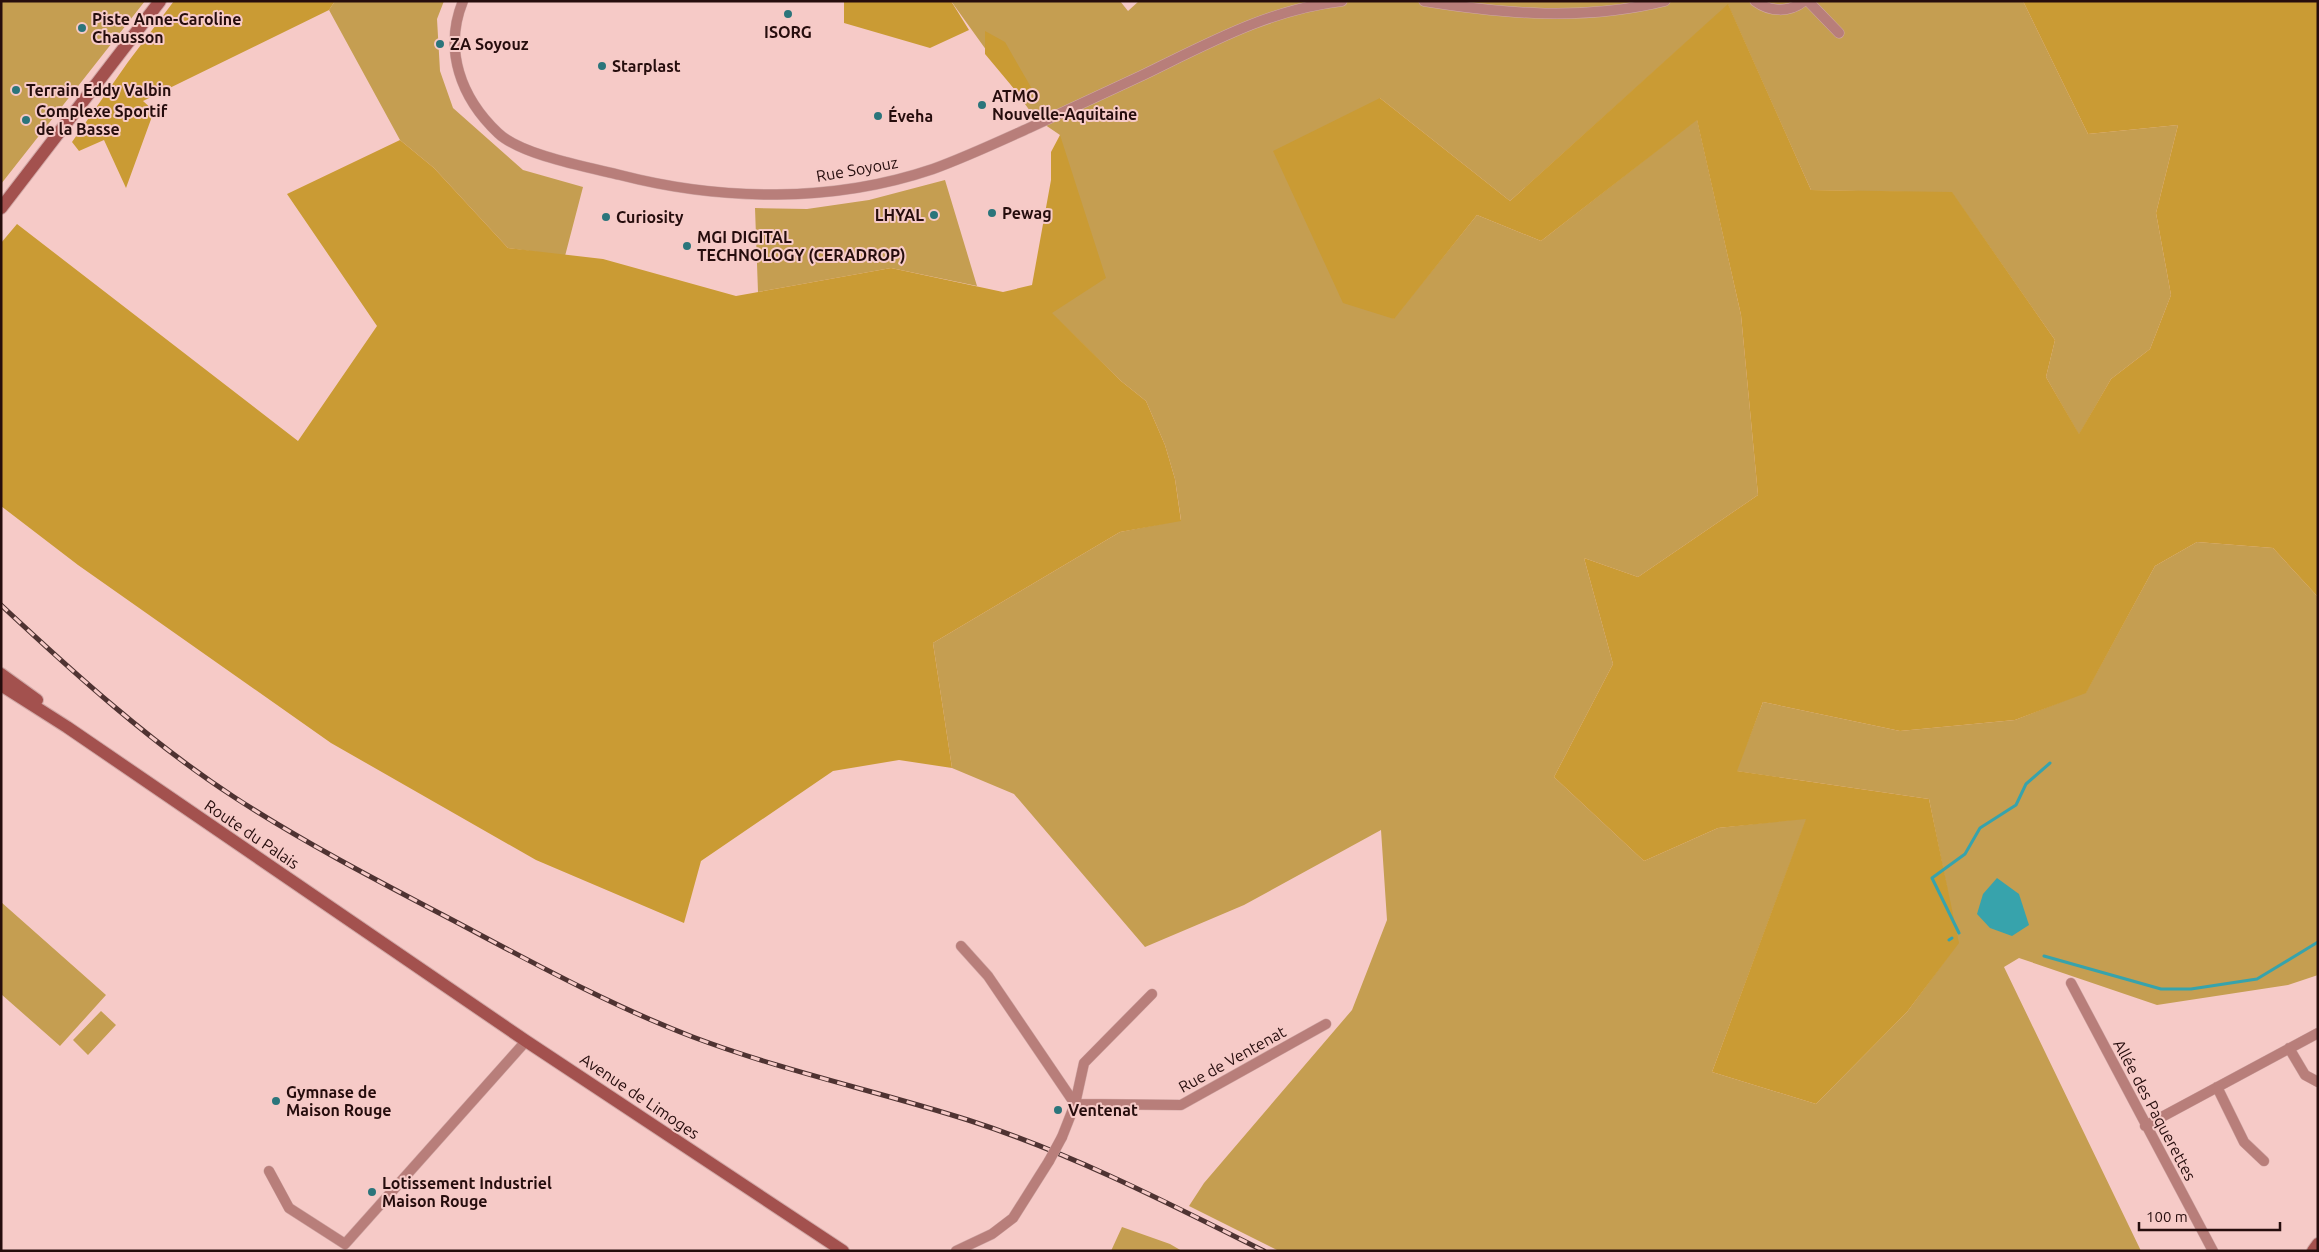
<svg xmlns="http://www.w3.org/2000/svg" width="2319" height="1252" font-family="Ubuntu,sans-serif">
<rect width="100%" height="100%" fill="#f6cac7"/>
<path fill="#c59e51" d="M1,1H145L1,184Z
M335,1H444L437,19L440,71L453,108L523,170L583,187L565,256L508,248L434,168L400,140L329,10Z
M951,1H1120L1128,11L1139,1H2023L2088,134L2178,125L2156,213L2171,295L2150,349L2111,379L2079,435L2046,377L2055,340L1952,193L1811,190L1728,5L1510,201L1380,98L1393,319L1477,215L1541,241L1697,119L1741,315L1758,495L1638,577L1584,558L1613,664L1554,777L1644,861L1718,828L1807,818L1712,1072L1816,1104L1907,1012L1958,943L1929,799L1736,771L1763,702L1900,731L2015,720L2086,692L2155,566L2197,542L2273,548L2318,597V975L2288,985L2157,1005L2019,958L2004,967L2141,1251H1279L1189,1206L1204,1183L1352,1010L1387,920L1381,830L1244,905L1145,947L1014,794L952,768L933,643L1120,532L1181,520L1175,479L1165,445L1146,401L1121,381L1051,313L1060,135L1035,118Z
M945,180L977,286L891,268L758,292L755,208L807,209L869,200Z
M1,902L106,995L60,1046L1,994Z
M101,1011L116,1025L88,1055L73,1040Z
M1122,1227L1170,1244L1182,1251H1111Z"/>
<path fill="#ca9b34" d="M174,1H335L329,10L143,101L154,111L126,188L104,140L79,151L72,142L128,62Z
M844,1H951L969,30L930,48L844,23Z
M2023,1H2318V597L2273,548L2197,542L2155,566L2086,693L2015,720L1900,731L1763,702L1737,771L1929,799L1959,943L1907,1012L1816,1104L1712,1072L1806,819L1718,828L1644,861L1554,777L1613,664L1584,558L1638,577L1758,495L1741,315L1697,120L1541,241L1477,215L1394,319L1343,303L1273,151L1380,98L1510,201L1728,4L1811,190L1952,192L2055,340L2046,377L2079,434L2111,379L2150,349L2171,295L2156,213L2178,125L2088,134Z
M985,31L1005,42L1032,89L1021,97L985,54Z
M1060,135L1106,278L1052,313L1121,381L1146,401L1165,445L1175,479L1181,521L1120,532L933,643L952,768L899,760L833,771L701,861L684,923L536,860L331,743L78,565L1,506V243L17,224L298,441L377,326L287,194L400,140L434,168L508,248L603,259L736,296L891,268L1003,292L1032,285L1051,180V152Z"/>
<path fill="#37a3ac" d="M1997,878L2019,894L2029,925L2012,936L1990,928L1977,914L1983,894Z"/>
<g fill="none" stroke-linecap="round" stroke-linejoin="round">
<path stroke="#37a3ac" stroke-width="3" d="M1959,933L1932,878L1965,854L1980,828L2016,805L2026,784L2050,763
M1949,940L1952,938
M2044,956L2161,989H2191L2257,979L2318,942"/>
<defs>
<path id="street" d="M463,1C443,50 461,98 498,133C521,155 587,167 620,175C721,201 833,203 933,169C966,157 998,142 1029,128C1067,110 1105,93 1143,75C1207,44 1270,9 1342,1
M1424,1C1504,14 1585,21 1665,1
M1755,1C1770,12 1789,13 1804,1
M1808,1L1839,33
M961,946L988,976L1075,1104
M2071,983L2213,1251
M2289,1048L2305,1075L2318,1082
M2217,1087L2244,1142L2264,1161
M1075,1104L1084,1063L1152,994
M2145,1126L2318,1033
M1062,1137L1075,1104L1181,1105L1326,1024
M269,1171L289,1208L345,1244L526,1041
M956,1251L992,1234L1013,1218L1049,1161"/>
<path id="secondary" d="M1,208L160,1
M1,674L37,700
M1,685L67,727L526,1041L843,1251
M2313,1251L2318,1244"/>
</defs>
<use href="#street" stroke="#d1a8a6" stroke-width="11"/>
<use href="#secondary" stroke="#d1a8a6" stroke-width="14"/>
<use href="#street" stroke="#b87e7a" stroke-width="10"/>
<use href="#secondary" stroke="#a3514e" stroke-width="12"/>
<defs>
<path id="rail" d="M1,605C75,674 150,742 234,797C306,844 384,884 460,924C537,965 612,1006 693,1037C783,1071 877,1091 968,1120C1071,1153 1168,1203 1264,1251"/>
</defs>
<use href="#rail" stroke="#4f3332" stroke-width="5"/>
<use href="#rail" stroke="#f6cac7" stroke-width="3" stroke-dasharray="9" stroke-linecap="butt"/>
<defs>
<path id="street-bridge" d="M1049,1161L1062,1137"/>
</defs>
<use href="#street-bridge" stroke="#d1a8a6" stroke-width="11" stroke-linecap="butt"/>
<use href="#street-bridge" stroke="#b87e7a" stroke-width="10"/>
</g>
<g fill="#2b757b" stroke="#f6cac7" stroke-width="2">
<circle cx="788" cy="14" r="5"/>
<circle cx="82" cy="28" r="5"/>
<circle cx="440" cy="44" r="5"/>
<circle cx="602" cy="66" r="5"/>
<circle cx="16" cy="90" r="5"/>
<circle cx="982" cy="105" r="5"/>
<circle cx="878" cy="116" r="5"/>
<circle cx="26" cy="120" r="5"/>
<circle cx="992" cy="213" r="5"/>
<circle cx="934" cy="215" r="5"/>
<circle cx="606" cy="217" r="5"/>
<circle cx="687" cy="246" r="5"/>
<circle cx="276" cy="1101" r="5"/>
<circle cx="1058" cy="1110" r="5"/>
<circle cx="372" cy="1192" r="5"/>
</g>
<g text-anchor="middle" dominant-baseline="central" stroke-width="4" stroke-linejoin="round" paint-order="stroke">
<g font-size="16" font-weight="bold" fill="#260d0d" stroke="#f6cac7" text-anchor="start">
<text x="92" y="19">Piste Anne-Caroline<tspan x="92" dy="18">Chausson</tspan></text>
<text x="788" y="32" text-anchor="middle">ISORG</text>
<text x="450" y="44">ZA Soyouz</text>
<text x="612" y="66">Starplast</text>
<text x="26" y="90">Terrain Eddy Valbin</text>
<text x="992" y="96">ATMO<tspan x="992" dy="18">Nouvelle-Aquitaine</tspan></text>
<text x="36" y="111">Complexe Sportif<tspan x="36" dy="18">de la Basse</tspan></text>
<text x="888" y="116">Éveha</text>
<text x="1002" y="213">Pewag</text>
<text x="924" y="215" text-anchor="end">LHYAL</text>
<text x="616" y="217">Curiosity</text>
<text x="697" y="237">MGI DIGITAL<tspan x="697" dy="18">TECHNOLOGY (CERADROP)</tspan></text>
<text x="286" y="1092">Gymnase de<tspan x="286" dy="18">Maison Rouge</tspan></text>
<text x="1068" y="1110">Ventenat</text>
<text x="382" y="1183">Lotissement Industriel<tspan x="382" dy="18">Maison Rouge</tspan></text>
</g>
<g font-size="16" fill="#260d0d" stroke="#f6cac7">
<text transform="translate(857 169) rotate(-10)">Rue Soyouz</text>
<text transform="translate(252 834) rotate(34)">Route du Palais</text>
<text transform="translate(1232 1059) rotate(-29)">Rue de Ventenat</text>
<text transform="translate(640 1096) rotate(34)">Avenue de Limoges</text>
<text transform="translate(2155 1110) rotate(62)">Allée des Paquerettes</text>
</g>
</g>
<rect width="2319" height="1252" fill="none" stroke="#260d0d" stroke-width="5"/>
<path d="M2139 1222v8h141v-8" fill="none" stroke="#260d0d" stroke-width="2.5"/>
<text x="2146" y="1222" font-size="15" fill="#260d0d" stroke="#f6cac7" stroke-width="4" paint-order="stroke">100 m</text>
</svg>
